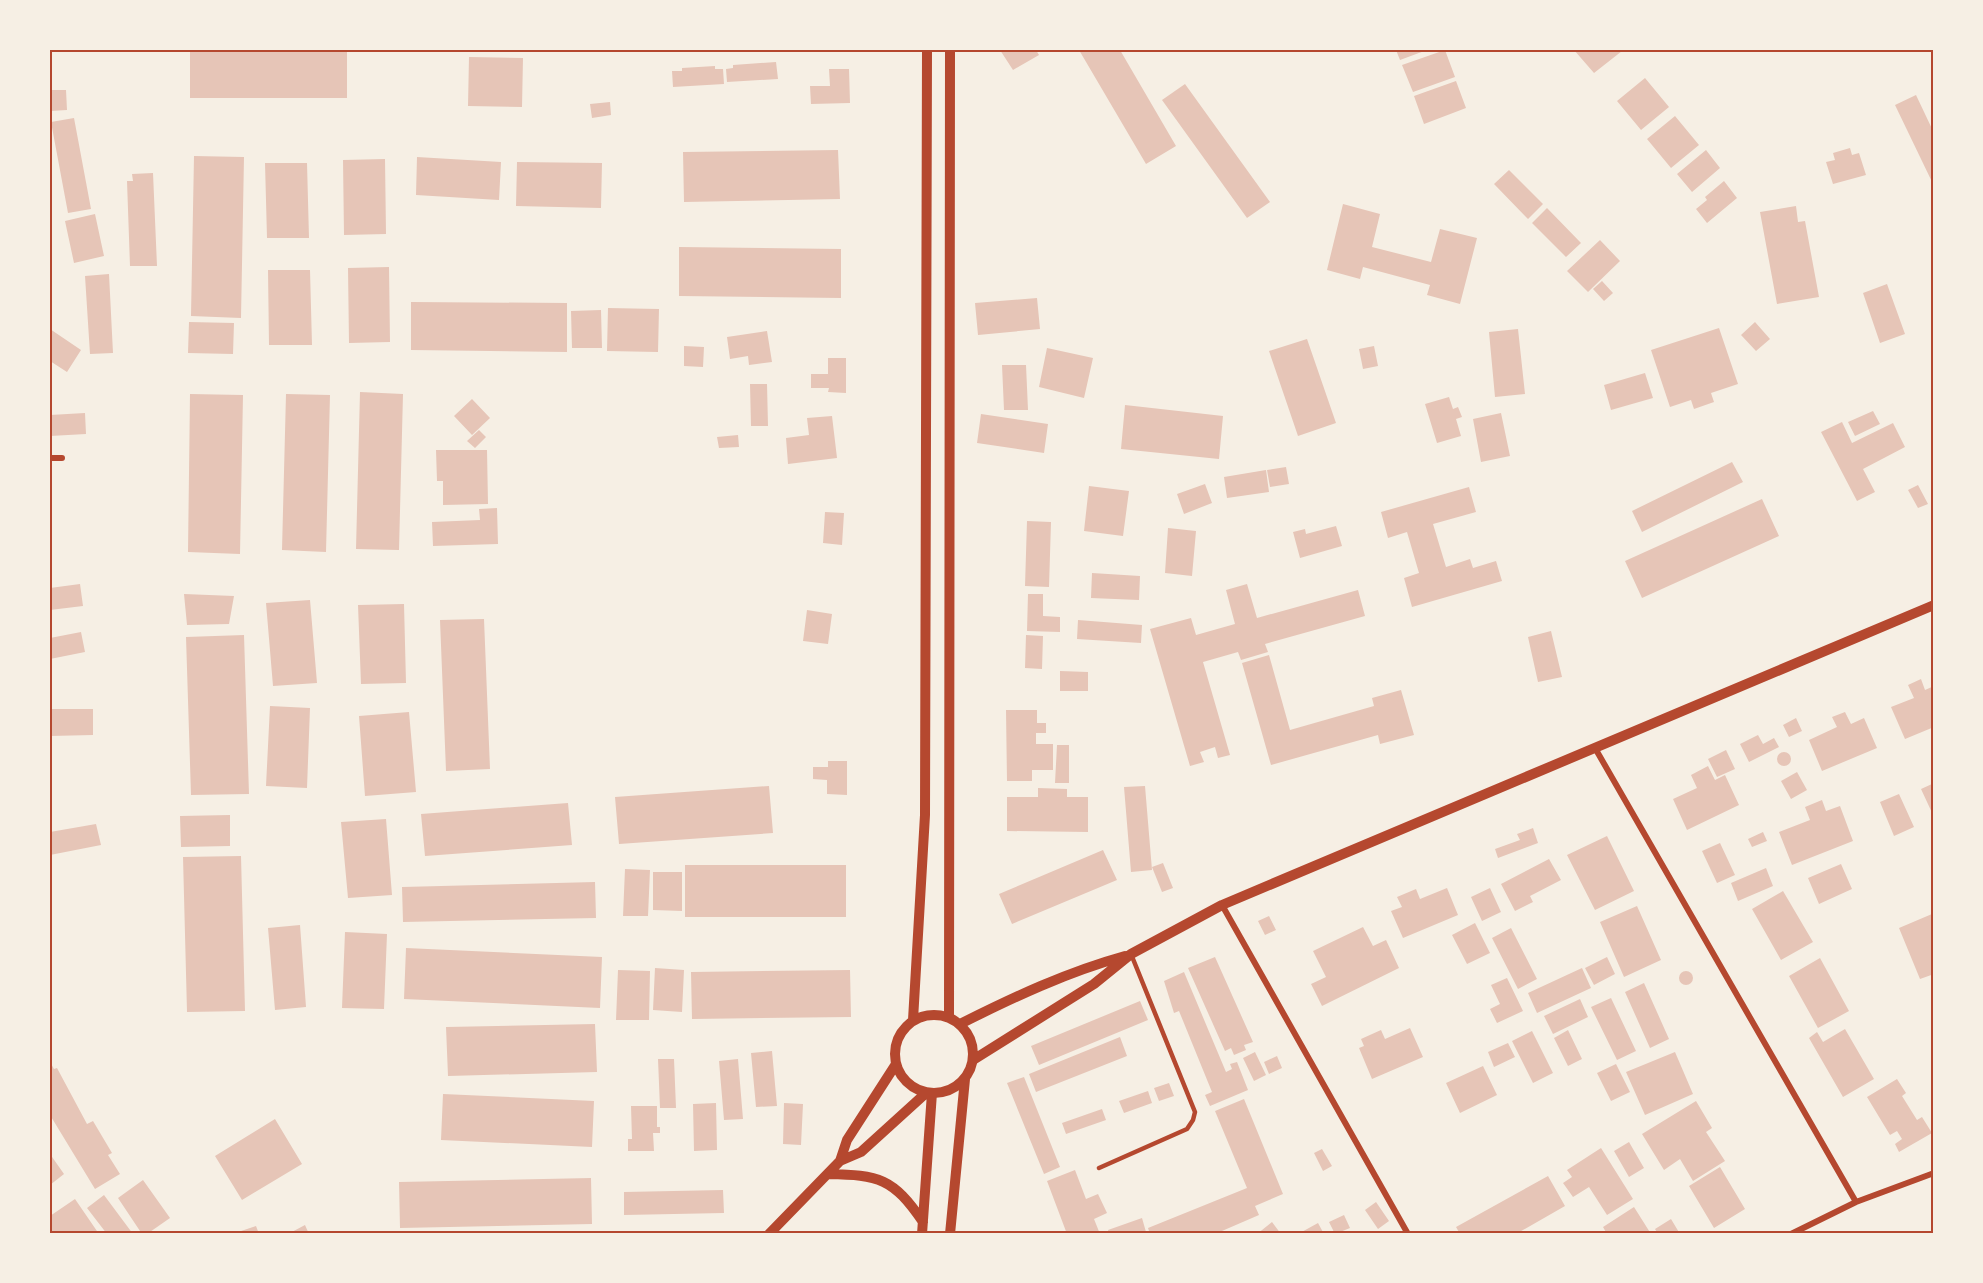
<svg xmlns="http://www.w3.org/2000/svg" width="1983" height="1283" font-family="Rubik,sans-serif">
<rect width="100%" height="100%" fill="#f6efe4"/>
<path fill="#e6c5b7" d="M190,50H347V98H190Z
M1000,50H1036L1039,55L1013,70Z
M1079,50H1120L1176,146L1146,164Z
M1396,50H1427L1400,60Z
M1445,50L1455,77L1413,92L1402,65Z
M1574,50H1621L1622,51L1594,73Z
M469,57L523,58L522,107L468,106Z
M776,62L778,79L727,82L726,69L733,68V65Z
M715,66V69H723L724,84L673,87L672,71H682V68Z
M829,69H849L850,103L811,104L810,86H830Z
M1645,78L1669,107L1641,130L1617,101Z
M1456,81L1466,108L1424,124L1414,96Z
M1185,84L1270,202L1247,218L1162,100Z
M50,90H66L67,110L50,111Z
M1916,95L1934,133V186L1895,105Z
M610,102L611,115L592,118L590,104Z
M1675,116L1699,145L1671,168L1647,139Z
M74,118L91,209L68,213L51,122Z
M1850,148L1852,155L1859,153L1866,175L1833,184L1826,162L1835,160L1833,153Z
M838,150L840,199L684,202L683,152Z
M1706,150L1720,168L1692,192L1677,174Z
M194,156L244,157L241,318L191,316Z
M417,157L501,162L499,200L416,195Z
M385,159L386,234L344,235L343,160Z
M517,162L602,163L601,208L516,206Z
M265,163H307L309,238H267Z
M1509,170L1543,204L1528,219L1494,184Z
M153,173L157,266H130L127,181H133L132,174Z
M1724,181L1737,198L1707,223L1696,209L1707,200L1705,197Z
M1343,204L1380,214L1372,247L1431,262L1440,229L1477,238L1460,304L1427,295L1430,285L1363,267L1360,279L1327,270Z
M1796,206L1798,222L1805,221L1819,297L1777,304L1760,212Z
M1547,208L1581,243L1566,257L1532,223Z
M95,214L104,256L74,263L65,221Z
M1600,240L1620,261L1588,292L1567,271Z
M679,247L841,249V298L679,296Z
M389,267L390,342L349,343L348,268Z
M268,270H310L312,345H269Z
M109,274L113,353L90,354L85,276Z
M1602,281L1613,293L1604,301L1593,289Z
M1887,284L1905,334L1880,343L1863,293Z
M1037,298L1040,329L978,335L975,303Z
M411,302L567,303V352L411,350Z
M608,308L659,309L658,352L607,351Z
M601,310L602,348H572L571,311Z
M189,322L234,323L233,354L188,353Z
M1755,322L1770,339L1756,351L1741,335Z
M1719,328L1738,384L1711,393L1714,402L1694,409L1691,400L1670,407L1651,350Z
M50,329L81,350L67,372L50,361Z
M1518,329L1525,394L1495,397L1489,332Z
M767,331L772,362L749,365L748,356L730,359L727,337Z
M1307,339L1336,423L1298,436L1269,351Z
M684,346L704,347L703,367L684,366Z
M1374,346L1378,366L1363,369L1359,349Z
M1047,348L1093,358L1084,398L1039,387Z
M828,358H846V393L828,392L829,388H811V374H828Z
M1002,365H1026L1028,410H1004Z
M1645,373L1653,398L1611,410L1604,385Z
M750,384H767L768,426H751Z
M360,392L403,394L399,550L356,549Z
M190,394L243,395L240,554L188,552Z
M286,394L330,395L326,552L282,550Z
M1449,397L1453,409L1458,407L1462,417L1456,419L1461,436L1437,443L1425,404Z
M472,399L490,418L472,435L454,416Z
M1125,405L1223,416L1219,459L1121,449Z
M1873,411L1880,424L1855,436L1848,422Z
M85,413L86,434L50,436V415Z
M1501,413L1510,456L1481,462L1473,419Z
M981,414L1048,424L1044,453L977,443Z
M832,416L837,458L788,464L786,438L809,435L807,418Z
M1842,422L1852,443L1893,423L1905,447L1863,469L1875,492L1857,501L1821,432Z
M479,430L486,437L475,448L467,441Z
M738,435L739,447L719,448L717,437Z
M436,450H487L488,504L443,505V481H437Z
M1732,462L1743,482L1642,532L1632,511Z
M1286,467L1289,484L1270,487L1267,470Z
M1266,470L1269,492L1227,498L1224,477Z
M1205,484L1212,503L1184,514L1177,494Z
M1918,485L1928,504L1918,508L1908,490Z
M1089,486L1129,491L1123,536L1084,531Z
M1469,487L1476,512L1433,524L1446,567L1470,559L1473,568L1496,561L1502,581L1412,607L1404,578L1419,573L1407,532L1388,538L1381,512Z
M1762,499L1779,536L1642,598L1625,561Z
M497,508L498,544L433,546L432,522L480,520L479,509Z
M825,512L844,513L842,545L823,543Z
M1027,521L1051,522L1049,587L1025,586Z
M1336,526L1342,546L1300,558L1293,532L1305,529L1306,534Z
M1168,528L1196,531L1192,576L1165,573Z
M1092,573L1140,576L1139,600L1091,598Z
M80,584L83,606L50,610V588Z
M1247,584L1257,618L1358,590L1365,616L1265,644L1268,652L1241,660L1238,652L1203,662L1230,755L1218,758L1215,747L1200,752L1204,762L1190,766L1150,629L1191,618L1196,635L1235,624L1226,590Z
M184,594L234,596L229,624L187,625Z
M1028,594H1043V616L1060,617V632L1027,631Z
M310,600L317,683L273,686L266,603Z
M404,604L406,683L361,684L358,605Z
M807,610L832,614L828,644L803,641Z
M484,619L490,769L446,771L440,620Z
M1078,620L1142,625L1141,643L1077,639Z
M1551,631L1562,677L1538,682L1528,637Z
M81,632L85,652L50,659V638Z
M244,635L249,794L191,795L186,637Z
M1026,635L1043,636L1042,669L1025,668Z
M1269,655L1290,730L1374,706L1372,698L1401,690L1414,735L1380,744L1378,735L1271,765L1242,663Z
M1060,671L1088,672V691H1060Z
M1921,679L1925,690L1934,686V727L1905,739L1891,707L1914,698L1908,685Z
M270,706L310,708L307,788L266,786Z
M50,709H93V735L50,736Z
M1006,710H1037V723H1046V733H1036V744H1053V770H1032V781H1007Z
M409,712L416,792L365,796L359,716Z
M1845,712L1851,724L1864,718L1877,748L1822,771L1809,740L1837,727L1832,717Z
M1796,718L1802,731L1789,737L1783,725Z
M1758,735L1763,744L1774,738L1779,747L1749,762L1740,744Z
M1057,745H1069V783H1055Z
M1726,750L1735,769L1717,777L1708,759Z
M1777 759a7 7 0 1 1 14 0a7 7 0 1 1-14 0Z
M828,761H847V795L827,794V780L813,779V767H828Z
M1708,766L1715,780L1725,775L1739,805L1687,830L1673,799L1697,788L1691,775Z
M1797,772L1807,790L1791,799L1781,781Z
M1932,784L1934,787V817L1921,789Z
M769,786L773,833L619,844L615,797Z
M1145,786L1152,870L1131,872L1124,787Z
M1038,788L1067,789V797H1088V832L1007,831V797H1038Z
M1899,794L1914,827L1894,836L1880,802Z
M1822,800L1826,811L1840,806L1853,841L1792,865L1779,832L1810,820L1805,807Z
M568,803L572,845L425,856L421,814Z
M230,815V846L181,847L180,816Z
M386,819L392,895L348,898L341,822Z
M96,824L101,845L50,855V832Z
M1533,828L1538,843L1498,858L1495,849L1520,840L1517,834Z
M1763,832L1767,841L1752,847L1748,839Z
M1607,836L1634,891L1595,910L1567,855Z
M1720,843L1735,875L1717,883L1702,851Z
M1103,850L1117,880L1012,924L999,894Z
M241,856L245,1011L187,1012L183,857Z
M1549,859L1561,880L1530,896L1533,902L1515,911L1501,884Z
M1163,863L1173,888L1162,892L1152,867Z
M1841,864L1852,889L1819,904L1808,878Z
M685,865H846V917H685Z
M1766,868L1773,886L1738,901L1731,883Z
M625,869L650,870L648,916H623Z
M653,872H682V911L653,910Z
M595,882L596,918L403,922L402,887Z
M1447,888L1458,915L1403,938L1391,911L1402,907L1397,897L1416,889L1420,899Z
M1490,888L1501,912L1482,921L1471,897Z
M1783,891L1813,942L1781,960L1752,909Z
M1637,906L1661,960L1624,977L1600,922Z
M1932,914L1934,974L1920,979L1899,928Z
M1269,916L1276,930L1265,935L1258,921Z
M1475,923L1490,953L1467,964L1452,935Z
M300,925L306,1007L275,1010L268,928Z
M1363,927L1373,946L1386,940L1399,968L1322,1006L1311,984L1326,977L1313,951Z
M1511,928L1537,979L1518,989L1492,938Z
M345,932L387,934L384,1009L342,1008Z
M406,948L602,957L600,1008L404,999Z
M1215,957L1253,1042L1244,1045L1246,1050L1234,1055L1231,1048L1225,1051L1188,968Z
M1607,957L1615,974L1594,985L1585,968Z
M1820,958L1849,1011L1818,1028L1789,976Z
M655,968L684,970L682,1012L653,1010Z
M1582,968L1591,988L1537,1013L1528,993Z
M618,970L650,971L649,1020H616Z
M850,970L851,1017L692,1019L691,972Z
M1679 978a7 7 0 1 1 14 0a7 7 0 1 1-14 0Z
M1184,972L1226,1072L1232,1069L1230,1064L1237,1062L1248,1090L1210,1106L1205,1095L1212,1092L1179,1011L1174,1013L1164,981Z
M1507,978L1523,1011L1497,1023L1490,1009L1500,1004L1491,985Z
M1644,983L1669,1039L1650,1048L1625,992Z
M1611,998L1636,1051L1617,1060L1591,1007Z
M1580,999L1588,1017L1553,1034L1544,1016Z
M1140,1001L1148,1020L1039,1065L1031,1046Z
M595,1024L597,1072L448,1076L446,1027Z
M1410,1028L1423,1057L1372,1079L1359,1048L1364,1046L1361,1039L1381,1030L1385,1039Z
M1845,1029L1874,1079L1843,1097L1809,1038L1817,1032L1823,1042Z
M1568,1030L1582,1059L1568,1066L1554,1038Z
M1532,1031L1553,1073L1533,1083L1512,1041Z
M1120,1037L1127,1056L1036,1092L1029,1074Z
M1508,1043L1515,1057L1494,1067L1488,1052Z
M772,1051L777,1106L756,1107L751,1053Z
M1255,1052L1266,1075L1254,1081L1243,1058Z
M1675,1052L1693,1094L1645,1115L1626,1072Z
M1277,1056L1282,1068L1269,1074L1264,1062Z
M658,1059H674L676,1108H660Z
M738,1059L743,1119L724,1120L719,1061Z
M50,1062L54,1069L57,1068L87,1124L93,1121L112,1153L108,1155L120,1174L95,1189L50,1115Z
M1616,1064L1630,1092L1611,1101L1597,1073Z
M1483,1066L1497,1095L1460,1113L1446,1083Z
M1024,1077L1060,1167L1044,1174L1007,1083Z
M1897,1079L1906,1093L1902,1096L1917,1120L1922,1117L1932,1133L1899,1152L1895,1144L1902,1139L1897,1131L1890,1135L1867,1097Z
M1169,1083L1174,1096L1159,1101L1154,1088Z
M1148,1091L1152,1103L1124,1113L1119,1101Z
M443,1094L594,1101L592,1147L441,1140Z
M1244,1099L1283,1194L1255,1206L1259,1215L1215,1234H1150L1148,1228L1247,1188L1215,1111Z
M1696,1101L1712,1128L1706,1132L1725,1161L1693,1181L1680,1159L1664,1170L1642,1134Z
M716,1103L717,1150L694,1151L693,1104Z
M784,1103L803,1104L801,1145L783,1144Z
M631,1106H657V1127H660V1133H653L654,1151H628V1139H632Z
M1102,1109L1106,1120L1066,1134L1062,1123Z
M275,1119L302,1164L242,1200L215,1156Z
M1629,1142L1644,1168L1629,1177L1614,1151Z
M1601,1148L1633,1199L1607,1215L1589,1187L1573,1197L1563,1183L1572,1177L1567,1170Z
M1322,1149L1332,1166L1323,1171L1314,1153Z
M50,1154L64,1174L50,1185Z
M1720,1167L1745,1209L1714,1228L1689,1186Z
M1075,1170L1086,1199L1098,1194L1107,1213L1094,1219L1100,1234H1067L1047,1181Z
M1548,1176L1565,1206L1516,1234H1460L1456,1227Z
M591,1178L592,1224L400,1228L399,1182Z
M143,1180L170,1218L147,1234H142L118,1198Z
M723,1190L724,1213L624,1215V1192Z
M104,1195L133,1234H107L87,1208Z
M75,1199L99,1234H50V1216Z
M1376,1202L1389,1221L1378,1229L1365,1210Z
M1634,1207L1651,1234H1607L1603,1227Z
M1344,1215L1350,1228L1335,1234L1329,1222Z
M1142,1218L1146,1232L1109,1234L1108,1230Z
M1671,1219L1680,1234H1658L1655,1229Z
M1272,1222L1281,1234H1257Z
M1318,1223L1324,1234H1298Z
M305,1225L309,1234H288Z
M256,1226L259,1234H235V1233Z"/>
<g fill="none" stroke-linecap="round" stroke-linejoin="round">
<path stroke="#b5482f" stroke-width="4.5" d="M1099,1168L1187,1129L1193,1120L1195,1112L1131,954"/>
<path stroke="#b5482f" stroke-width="6" d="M50,458H62
M1595,748L1856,1202
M1222,905L1408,1234
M1791,1234L1856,1202L1934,1173"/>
<path stroke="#b5482f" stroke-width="10" d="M895 1054a39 39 0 1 1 78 0a39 39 0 1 1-78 0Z
M949,1017L950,50
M913,1020L925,815L927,50
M960,1024C1014,997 1067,972 1125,956
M973,1060L1094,984L1131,954L1222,905L1934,605
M840,1161L847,1140L896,1064
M828,1174C879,1175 893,1178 923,1222
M769,1234L840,1161L861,1152L926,1093
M922,1234L932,1093
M950,1234L965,1079"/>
</g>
<rect width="1983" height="1283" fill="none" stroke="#f6efe4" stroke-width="102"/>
<rect x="51" y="51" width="1881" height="1181" fill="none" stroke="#b5482f" stroke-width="2"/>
</svg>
